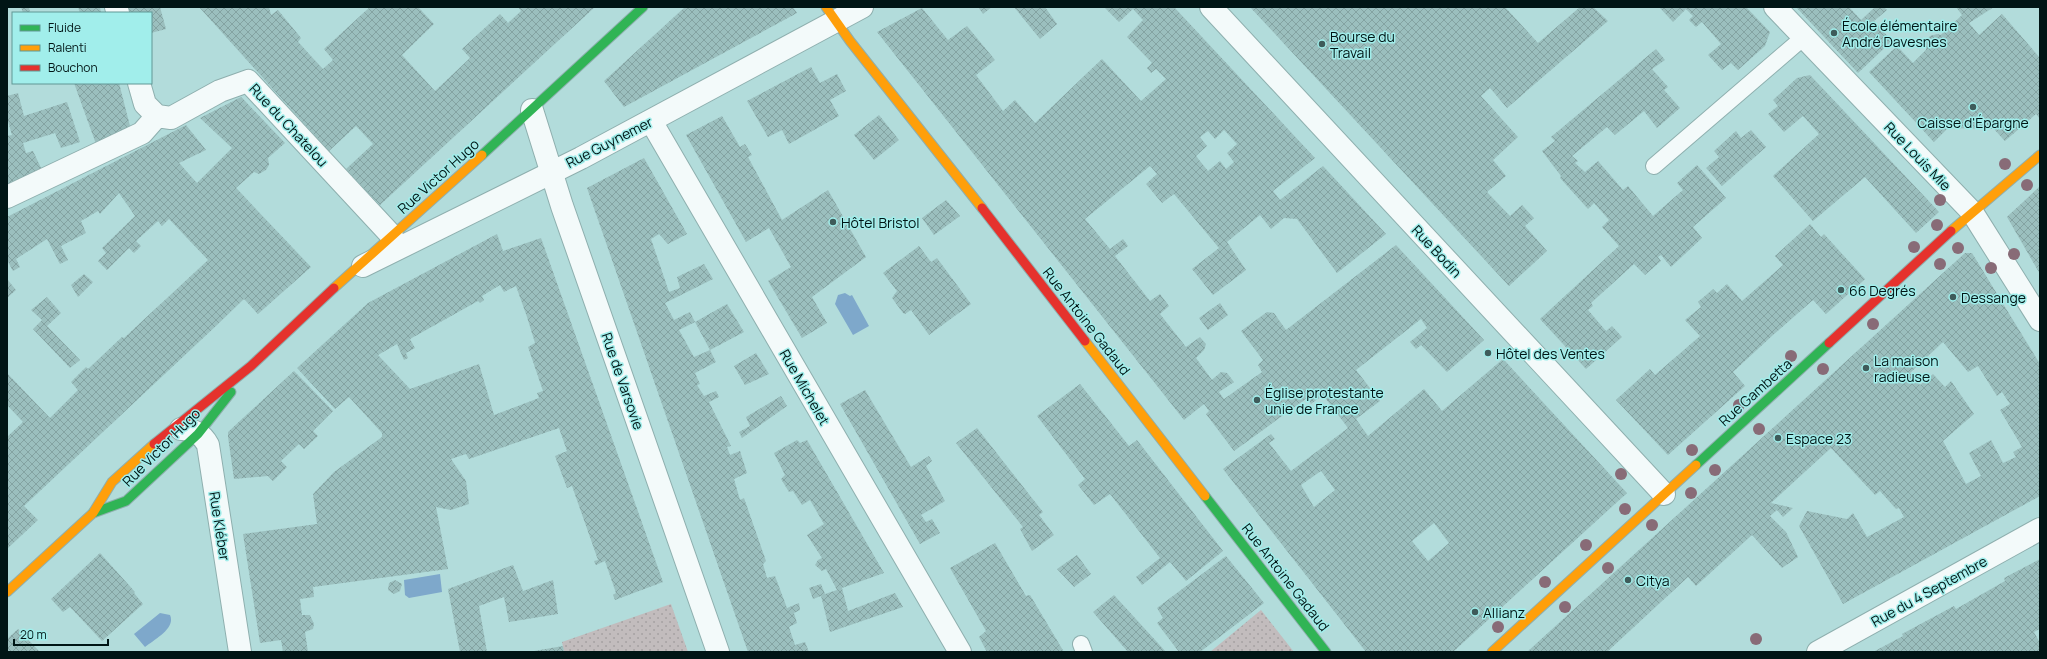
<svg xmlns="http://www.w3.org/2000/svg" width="2047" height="659" font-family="Manrope,sans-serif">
<defs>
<pattern id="park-dots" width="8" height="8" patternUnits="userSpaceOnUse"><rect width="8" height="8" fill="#c2bcbd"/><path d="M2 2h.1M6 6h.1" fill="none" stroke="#a5a1a2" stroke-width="1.8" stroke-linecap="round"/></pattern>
<pattern id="building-cross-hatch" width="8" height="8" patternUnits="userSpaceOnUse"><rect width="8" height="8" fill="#9bbfbe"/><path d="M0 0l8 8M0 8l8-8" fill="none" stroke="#84a3a2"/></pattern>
</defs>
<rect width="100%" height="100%" fill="#b2dcdb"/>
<path fill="url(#park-dots)" d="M671,604L688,652H564L562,642Z
M1261,610L1294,652H1210Z"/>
<path fill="#7ea8cb" d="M845,293L850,296L852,295L869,326L853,335L835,304L838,295Z
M440,574L442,592L409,598L405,595L404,580Z
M160,613L170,615C176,628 155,639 145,647L134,634Z"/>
<path fill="url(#building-cross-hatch)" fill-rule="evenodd" d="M21,7H29L30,13H23Z
M78,7H100L101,13H80Z
M125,7H160L166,29L151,33V13H127Z
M199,7H269L271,15L278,10L301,38L298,42L323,69L333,60L324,49L370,7H418L434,24L402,55L435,91L470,58L462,49L500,14L508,23L521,11L518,7H595L380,205L346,169L373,144L356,126L329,151Z
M685,7H793L797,13L624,107L604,81Z
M978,7H992L983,14Z
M1014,7H1045L1057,24L1040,39Z
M1104,7H1174L1315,158L1273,191L1280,200L1323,166L1386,234L1337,273L1297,219L1284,218L1271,229L1260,215L1227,242L1246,270L1213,295L1192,269L1219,248L1174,194L1162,203L1146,184L1157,174L1150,166L1085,219L1110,249L1123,239L1128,246L1115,256L1150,301L1160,294L1169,306L1160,314L1186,347L1200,337L1206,344L1204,350L1196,358L1212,380L1221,372L1227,373L1234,382L1219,392L1224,399L1262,372L1258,365L1263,360L1241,331L1267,312L1274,313L1286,330L1396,245L1484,340L1447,372L1421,345L1416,349L1410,342L1427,328L1421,319L1356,370L1380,401L1356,419L1368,436L1424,389L1442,411L1503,359L1627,493L1453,652H1366L1223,469L1271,434L1275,439L1269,443L1291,471L1348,428L1323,395L1311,404L1307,398L1234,451L1206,414L1209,411L1204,404L1184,420L877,32L922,8L948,40L967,26L995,60L976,75L1003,111L1015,100L1035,123L1102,59L1141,101L1166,79L1156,69L1151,73L1147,68L1152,63L1127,37L1143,20L1133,9L1119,22ZM1224,130L1237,144L1227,153L1234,162L1226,169L1220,161L1208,171L1196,156L1207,146L1200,137L1208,131L1215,139ZM1321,471L1335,490L1314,507L1301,485ZM1434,523L1449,543L1428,561L1412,541Z
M1250,7H1505L1538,43L1580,7H1593L1608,21L1507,108L1490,88L1481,96L1518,137L1493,160L1506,176L1487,192L1510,216L1522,205L1534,218L1525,226L1547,251L1509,286Z
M1659,7H1746L1770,32L1765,46L1738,70L1731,63L1722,70L1708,55L1721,44L1702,22L1696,27L1689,20L1693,16L1686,9L1673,22Z
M1796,7H1849L1861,20L1875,7H1884L1887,10L1874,21L1892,41L1858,73Z
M1956,7H1994L1969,23L1979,35L2002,14L2040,58V119L2036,114L2005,141L1994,129L1948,128L1934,142L1869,72L1897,46L1913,63L1926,50V41L1930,36L1937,34L1941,35L1962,15Z
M1656,49L1665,60L1652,69L1668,87L1664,90L1680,108L1657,128L1644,111L1615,135L1607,127L1572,156L1578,161L1575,163L1585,172L1598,161L1623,190L1628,186L1653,216L1683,190L1677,183L1697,165L1726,198L1693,227L1702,238L1671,267L1661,255L1658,257L1661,261L1645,275L1634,264L1591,303L1593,306L1588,310L1606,331L1612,326L1622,337L1586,369L1540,319L1619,246L1602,227L1609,220L1594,203L1588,209L1560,178L1561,176L1542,151L1555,141L1551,137Z
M811,67L820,83L837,74L846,91L830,100L839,116L789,144L782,130L768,137L747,101Z
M1810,75L1939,212L1916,233L1865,177L1813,221L1773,176L1819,134L1803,116L1784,132L1768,114L1778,106L1773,100L1797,78Z
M74,83H119L130,126L96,144Z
M18,93L24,116L67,102L80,142L61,148L55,133L23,143L26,153L33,151L43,172L7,191V136L12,135L7,118V96Z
M241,97L285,143L268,158L269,165L266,170L259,174L254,172L236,188L311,267L258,314L244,299L217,325L24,506L38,520L7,549V437L23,422L7,405V373L50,418L78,390L71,382L86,367L88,369L122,337L124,338L208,260L169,219L162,226L158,221L136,241L141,246L134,253L129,248L107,270L98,261L106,253L102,248L135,216L119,193L100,214L98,211L81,221L86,233L61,246L68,260L60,264L47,239L16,259L20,267L13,271L7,260V217L186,125L206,150L179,163L197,183L232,148L200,118Z
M879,115L899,140L874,160L854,135Z
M722,116L740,147L745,144L752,155L748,157L782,220L828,190L866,257L812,297L827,323L802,338L768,281L791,267L769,228L746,242L686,135Z
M1751,130L1766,147L1722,186L1706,168L1719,157L1714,151L1736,131L1741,138Z
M644,158L687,234L668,244L659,234L651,239L669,292L680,288L677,277L704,264L713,279L665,303L674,320L690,312L695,322L679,330L694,357L710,350L716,362L695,373L700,384L697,385L704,396L716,391L719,397L709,402L731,446L727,447L730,455L740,451L747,473L734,479L740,500L744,498L766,561L763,564L767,578L775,576L787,608L799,603L800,610L794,613L797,623L789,627L795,645L805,642L809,652H748L587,188Z
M2040,186V274L2007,217Z
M946,200L960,216L934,235L922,218Z
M1810,224L1821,237L1824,234L1865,279L1826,314L1813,300L1773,335L1733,372L1745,386L1668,455L1616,400L1650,369L1655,375L1700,336L1685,320L1701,307L1698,302L1713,289L1717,293L1727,284L1742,301L1783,265L1775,256Z
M497,234L503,251L541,238L663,582L615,600L613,595L616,593L605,561L596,565L594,561L598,560L572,486L567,488L555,456L567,451L559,428L469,459L466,454L451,459L466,481L469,504L451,510L436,507L448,569L313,587L314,597L300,599L302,615H310L314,624L313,629L305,632L308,652H283L281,640L260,643L243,534L317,524L313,494L334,472L382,437V433L349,397L335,409L297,368L368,303ZM500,285L504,292L516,286L527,317L535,343L528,347L543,391L537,393L539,398L494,415L479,364L410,389L378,355L397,344L404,360L408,358L406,353L415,348L410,339L478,301L480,303L484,300L482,296Z
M919,246L931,262L937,258L971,304L929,335L911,310L905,314L903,313L892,298L897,291L883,273Z
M1965,253H1972L2040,364V496L1843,604L1799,526L1807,511L1847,519L1853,513L1867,537L1904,517L1899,508L1896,509L1880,491L1875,495L1831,448L1771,503L1793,508L1783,517L1777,510L1770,516L1786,532L1798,557L1782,568L1752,535L1696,586L1688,577L1607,652H1527ZM1943,342L1968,372L1978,366L1997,396L2002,392L2010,404L2000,410L2022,447L2013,452L2016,457L2003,463L1991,440L1969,453L1981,476L1966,484L1943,441L1974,414L1951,381L1945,387L1933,374L1920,385L1910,373Z
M84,274L93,282L78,297L71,285Z
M7,279L16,290L7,298Z
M47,297L61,313L47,326L80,360L70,368L33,329L42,320L31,310Z
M1220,303L1228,315L1208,330L1199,318Z
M727,304L744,332L710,350L695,322Z
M756,353L769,374L745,385L734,366Z
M294,371L333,411L313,431L318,436L304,449L299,444L281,461L287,467L273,481L268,476L234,479L228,437V432Z
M1080,384L1129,446L1137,440L1223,551L1186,581L1170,562L1142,585L1136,577L1160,558L1110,494L1094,505L1078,485L1085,479L1037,416Z
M865,390L911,467L929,456L932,461L926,466L945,501L921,515L926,522L932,519L940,533L920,544L840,404Z
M781,396L787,406L742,438L739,432L750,426L746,417Z
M977,428L1043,512L1039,515L1054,535L1032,551L1020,529L1023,527L956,443Z
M797,440L800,443L807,440L884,573L842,588L848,611L895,593L903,607L830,632L821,596L813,599L809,588L821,584L825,594L837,590L826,569L822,571L815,565L818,560L822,558L807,535L824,524L810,500L802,505L793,491L789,492L781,479L785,475L774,453Z
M995,543L1026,596L1030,595L1064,652H987L979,637L986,631L950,568Z
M100,553L135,592L134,593L143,604L102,641L70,607L63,612L51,599Z
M1077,555L1091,574L1074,587L1057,569Z
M1226,556L1264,603L1200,652H1179L1157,623L1163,618L1157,608Z
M2040,559V629L2034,632L2040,643V652H1873L1903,636L1902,634L1954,606L1956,609L2005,581L2004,578Z
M513,565L523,591L553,580L558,614L509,622L504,597L479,606L487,652H460L448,589Z
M395,580L402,584L400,591L394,594L388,590L389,583Z
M1114,595L1166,652H1128L1093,612Z
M18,629L40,652H7V639Z
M563,646L564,652H534V651Z"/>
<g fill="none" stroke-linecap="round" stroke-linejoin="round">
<defs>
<path id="lane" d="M1654,166L1804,37
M1081,644L1084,652"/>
<path id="street" d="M116,7L118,13
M1211,7L1664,494
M1775,7L1972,212L2040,320
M139,83L145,104L157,116L171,118L220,91L248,81L392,236
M532,110L562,206L718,652
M651,121L960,652
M7,197L142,133L157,116
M363,266L581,158L862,7
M181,429C194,429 202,434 208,445L240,652
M1818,652L2040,529"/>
<path id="fast" d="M482,155L643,7
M1696,465L1829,343
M1205,496L1326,652
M93,513L126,501L198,434L231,392"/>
<path id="slow" d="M826,7L850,41L982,208
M1951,231L2040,155
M334,288L482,155
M1085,341L1205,496
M7,592L93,513L112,482L154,444
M1492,652L1696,465"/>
<path id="jam" d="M982,208L1085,341
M1829,343L1951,231
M154,444L251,366L334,288"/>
</defs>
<use href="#lane" stroke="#8eafae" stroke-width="18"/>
<use href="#street" stroke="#8eafae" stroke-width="24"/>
<use href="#fast" stroke="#8eafae" stroke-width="11"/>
<use href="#slow" stroke="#8eafae" stroke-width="11"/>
<use href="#jam" stroke="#8eafae" stroke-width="11"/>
<use href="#lane" stroke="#f3fafa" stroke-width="16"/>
<use href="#street" stroke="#f3fafa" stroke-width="22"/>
<use href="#fast" stroke="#30b455" stroke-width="9"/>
<use href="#slow" stroke="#ff9f0a" stroke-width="9"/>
<use href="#jam" stroke="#e5322d" stroke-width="9"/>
</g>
<g fill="#886b77">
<circle cx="2005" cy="164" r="6"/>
<circle cx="2027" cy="185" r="6"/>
<circle cx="1940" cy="200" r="6"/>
<circle cx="1937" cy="225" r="6"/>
<circle cx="1914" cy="247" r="6"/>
<circle cx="1958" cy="248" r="6"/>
<circle cx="2014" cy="254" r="6"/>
<circle cx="1940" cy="264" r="6"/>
<circle cx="1991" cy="268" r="6"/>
<circle cx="1873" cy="324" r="6"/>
<circle cx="1791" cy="356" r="6"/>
<circle cx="1823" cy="369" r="6"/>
<circle cx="1739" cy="405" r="6"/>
<circle cx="1759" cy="429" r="6"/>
<circle cx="1692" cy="450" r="6"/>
<circle cx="1715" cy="470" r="6"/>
<circle cx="1621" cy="474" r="6"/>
<circle cx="1691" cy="493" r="6"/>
<circle cx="1625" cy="509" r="6"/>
<circle cx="1652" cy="525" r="6"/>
<circle cx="1586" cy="545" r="6"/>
<circle cx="1608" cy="568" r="6"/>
<circle cx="1545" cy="582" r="6"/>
<circle cx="1565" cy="607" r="6"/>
<circle cx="1498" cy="627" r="6"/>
<circle cx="1756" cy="639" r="6"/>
</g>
<g fill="#3e5b5a" stroke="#a1eeeb" stroke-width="1.5">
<circle cx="1834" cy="33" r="4"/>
<circle cx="1322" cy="44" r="4"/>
<circle cx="1973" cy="107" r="4"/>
<circle cx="833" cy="222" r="4"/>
<circle cx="1841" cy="290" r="4"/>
<circle cx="1953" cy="297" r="4"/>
<circle cx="1488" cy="353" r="4"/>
<circle cx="1866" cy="368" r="4"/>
<circle cx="1257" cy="400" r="4"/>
<circle cx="1778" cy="438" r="4"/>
<circle cx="1628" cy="580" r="4"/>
<circle cx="1475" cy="612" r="4"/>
</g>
<g text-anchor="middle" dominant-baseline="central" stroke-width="3" stroke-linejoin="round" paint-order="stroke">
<g font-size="14" fill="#001515" stroke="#a1eeeb" text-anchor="start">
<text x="1842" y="25">École élémentaire<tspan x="1842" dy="16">André Davesnes</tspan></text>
<text x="1330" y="36">Bourse du<tspan x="1330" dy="16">Travail</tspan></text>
<text x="1973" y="122" text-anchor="middle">Caisse d'Épargne</text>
<text x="841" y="222">Hôtel Bristol</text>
<text x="1849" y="290">66 Degrés</text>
<text x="1961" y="297">Dessange</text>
<text x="1496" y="353">Hôtel des Ventes</text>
<text x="1874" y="360">La maison<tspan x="1874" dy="16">radieuse</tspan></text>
<text x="1265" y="392">Église protestante<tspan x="1265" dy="16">unie de France</tspan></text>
<text x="1786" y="438">Espace 23</text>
<text x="1636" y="580">Citya</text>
<text x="1483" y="612">Allianz</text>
</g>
<g font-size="14" fill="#001515" stroke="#a1eeeb">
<text transform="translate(289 125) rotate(47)">Rue du Chatelou</text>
<text transform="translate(609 142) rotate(-27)">Rue Guynemer</text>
<text transform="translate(1918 156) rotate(46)">Rue Louis Mie</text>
<text transform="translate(438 176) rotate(-42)">Rue Victor Hugo</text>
<text transform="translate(1437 251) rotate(47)">Rue Bodin</text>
<text transform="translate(1087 321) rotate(52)">Rue Antoine Gadaud</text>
<text transform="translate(623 381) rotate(71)">Rue de Varsovie</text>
<text transform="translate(805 387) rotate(60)">Rue Michelet</text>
<text transform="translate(1755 392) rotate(-42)">Rue Gambetta</text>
<text transform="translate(161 447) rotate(-45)">Rue Victor Hugo</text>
<text transform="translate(220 526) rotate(81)">Rue Kléber</text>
<text transform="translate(1286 577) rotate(52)">Rue Antoine Gadaud</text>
<text transform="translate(1929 591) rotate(-29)">Rue du 4 Septembre</text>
</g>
</g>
<rect width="2047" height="659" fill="none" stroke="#001515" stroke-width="16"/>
<rect x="12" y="12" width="140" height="72" fill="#a1eeeb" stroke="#619795"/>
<rect x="20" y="25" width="20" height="6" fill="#30b455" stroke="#619795"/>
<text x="48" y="32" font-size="12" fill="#001515">Fluide</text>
<rect x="20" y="45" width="20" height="6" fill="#ff9f0a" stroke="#619795"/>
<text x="48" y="52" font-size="12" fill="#001515">Ralenti</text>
<rect x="20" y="65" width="20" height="6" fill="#e5322d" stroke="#619795"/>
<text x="48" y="72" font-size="12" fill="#001515">Bouchon</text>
<path d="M14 639v6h94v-6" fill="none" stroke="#001515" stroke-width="2"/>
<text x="20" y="639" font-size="12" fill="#001515" stroke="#a1eeeb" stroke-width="3" paint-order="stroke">20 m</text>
</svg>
